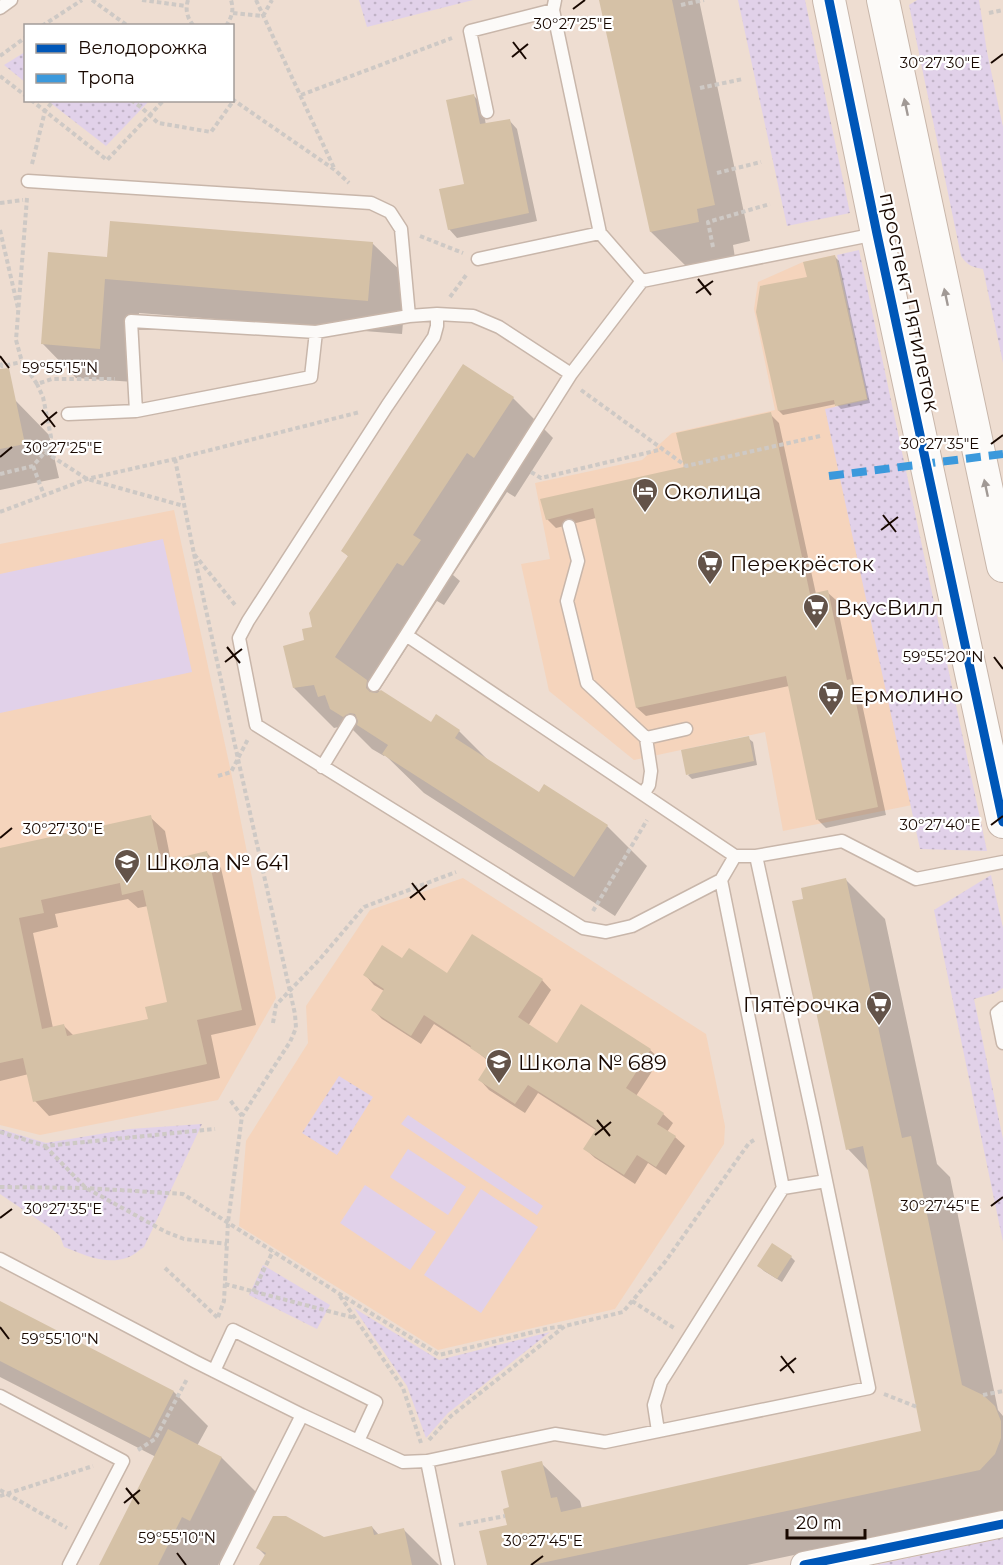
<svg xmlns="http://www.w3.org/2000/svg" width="1003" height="1565" font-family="Montserrat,sans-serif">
<defs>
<pattern id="grass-dots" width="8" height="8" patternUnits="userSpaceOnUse" patternTransform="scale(1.5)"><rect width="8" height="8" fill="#e1d1e9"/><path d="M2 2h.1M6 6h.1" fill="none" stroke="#c0b2c6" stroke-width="1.8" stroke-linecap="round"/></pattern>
</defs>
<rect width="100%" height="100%" fill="#eeddd1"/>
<path fill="#f5d4bc" d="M835,255L867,399L835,406L927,802L783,831L765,732L634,760L549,691L521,564L550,559L535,483L642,460L672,433L775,410L754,309L758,282L803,262Z
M174,510L231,772L276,998L218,1100L40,1135L0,1125V544Z
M463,878L706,1034L725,1126L724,1144L615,1309L438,1350L239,1226L246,1141L308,1043L306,1006L370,910Z"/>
<path fill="url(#grass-dots)" d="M359,0H473L367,27Z
M738,0H805L850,213L787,226Z
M917,0H979L987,52L1003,127V363L983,269C972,267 967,265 961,256L909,5Z
M25,52V82L4,65Z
M48,101V100L149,101L106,146Z
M859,250L987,851L920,849L825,409L868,400L837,255Z
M991,875L1003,928V988L995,993L974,999L1003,1139V1242L934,910Z
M339,1076L373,1097L337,1155L302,1133Z
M202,1124L144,1247C139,1250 134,1255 129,1257C106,1266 85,1255 64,1247L60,1236L53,1230L0,1194V1129L46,1143L130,1129Z
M263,1265L330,1305L317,1329L249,1295Z
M354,1308L439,1360L550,1332L448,1413L426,1438L407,1386Z
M1003,1538V1565H875Z"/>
<path fill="#e1d1e9" d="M163,539L192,672L0,713V574Z
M408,1115L543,1206L537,1215L401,1124Z
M408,1149L466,1187L448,1215L390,1177Z
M365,1185L436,1232L410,1270L340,1223Z
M481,1189L538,1227L481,1313L424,1275Z"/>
<path fill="#0003" fill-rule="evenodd" d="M600,0H699L750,241L733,245L735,258L688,268L651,232Z
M474,96L482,104L486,125L509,120L517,129L537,221L457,238L449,229L465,185Z
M372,243L407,277L402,334L139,313L134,382L76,378L42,343L109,258Z
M835,257L839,261L870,403L841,409L836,404L783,415L779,411L808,278Z
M464,366L513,398L553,438L515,497L507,492L453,575L460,581L444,605L437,601L379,691L431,724L436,716L459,731L491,763L539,794L607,826L647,866L615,916L424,793L385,755L384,756L372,749L348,725L334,728L294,688L306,641L314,628L349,557L343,551Z
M0,397L15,400L49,435L59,478L0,490Z
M770,414L779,423L816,594L827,592L836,600L854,685L859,690L886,815L826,828L818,820L789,686L646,716L637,708L596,518L556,528L547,519L686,468Z
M748,738L753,742L757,765L692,779L688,775Z
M150,817L165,831L171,861L207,853L221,868L256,1025L211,1035L220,1078L49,1116L35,1101L29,1074L0,1081V850ZM128,899L138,908L148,906L169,1003L149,1020L74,1036L64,1026L53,1028L33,933L58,927L55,914Z
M846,880L885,919L937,1164L950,1177L998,1410L1003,1416V1511L747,1565H489L508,1526L511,1509L541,1463L580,1501L582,1509L923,1433L870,1172L848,1149L805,900Z
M403,960L447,975L542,980L551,990L528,1026L557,1045L650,1050L660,1059L636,1096L663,1114L673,1123L667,1132L675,1137L685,1146L666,1175L648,1163L635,1184L595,1158L585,1149L597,1131L591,1127L538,1093L525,1113L489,1090L480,1080L491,1063L476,1051L434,1024L421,1044L382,1019L373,1010L384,991L374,985L365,975Z
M791,1257L795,1261L782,1282L764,1271L759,1266Z
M0,1303L174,1392L208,1426L197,1446L222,1458L262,1498L231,1560L223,1556L218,1565H101L156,1457L0,1377Z
M372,1527L379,1535L404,1530L439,1565H265L266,1556L257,1547L323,1539Z"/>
<path fill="#d5c1a6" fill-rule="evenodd" d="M599,0H672L715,205L697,209L699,222L650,232Z
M474,94L480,124L510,119L529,213L448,230L439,189L464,184L446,100Z
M110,221L373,242L368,301L105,279L100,349L41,344L48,252L107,257Z
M835,255L867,399L835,406L834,400L778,411L756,312L760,286L807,277L803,262Z
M463,364L514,397L474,458L467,453L413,535L421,540L403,566L397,563L335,657L367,680L366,688L370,692L377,693L381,690L431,722L436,714L460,730L455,738L539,792L544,784L608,825L574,877L382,754L388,745L357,725L358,721L355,714L350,713L343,717L330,709L325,695L318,697L314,685L293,688L283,646L304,640L302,629L312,627L309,613L348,556L341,551Z
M9,368L25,444L0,449V369Z
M771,412L810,594L828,590L847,680L851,679L878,807L816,820L786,676L636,708L593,508L546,520L540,499L684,467L676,433Z
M749,736L754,761L686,775L681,750Z
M151,815L161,862L207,851L242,1010L197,1020L207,1064L33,1102L23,1058L0,1063V848ZM120,883L122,895L143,890L167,1002L145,1007L148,1019L67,1036L64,1024L42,1029L19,918L44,913L41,900Z
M846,878L902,1138L911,1136L962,1385L983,1395L995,1406L1001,1421V1438L995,1454L980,1470L532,1565H487L479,1531L507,1525L503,1509L509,1507L501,1471L542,1461L551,1498L557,1497L561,1512L921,1431L863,1146L846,1150L792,901L803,899L801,888Z
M472,934L543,979L518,1017L557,1043L581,1004L651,1049L626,1088L664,1113L657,1124L676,1136L656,1167L637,1155L624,1175L583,1149L596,1129L579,1117L528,1085L515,1104L478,1080L490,1061L470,1048L471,1046L424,1015L411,1036L371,1010L384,989L363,975L382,945L402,958L409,948L447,973Z
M772,1243L792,1256L777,1279L757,1266Z
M0,1301L174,1391L150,1438L0,1361Z
M168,1429L222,1457L190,1521L182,1517L158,1565H99Z
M273,1516H286L324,1537L372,1526L374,1535L404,1528L412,1565H259L266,1553L256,1548Z"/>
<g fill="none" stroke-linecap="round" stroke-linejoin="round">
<defs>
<path id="service" d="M555,0L553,10L600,233L642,281
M0,8L11,0
M487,112L470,31L553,10
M28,181L371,203L390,212L401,229L409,316
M876,234L642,281L571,374L406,635L735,856H756L842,841L916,879L1003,862
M478,259L600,233
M437,314V326L434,337L387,406L248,621L239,638L256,725L583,928L606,932L632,926L721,880
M316,332L311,377L136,411L131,321L316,332L409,316L437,314L473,316L499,327L571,374
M68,414L136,411
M569,526L578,561L567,601L587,683L646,738L651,771L649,785L643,794
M374,685L406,635
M646,738L686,729
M322,767L350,721
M1003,1008L997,1013L1003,1043
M783,1188L826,1181
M0,1259L196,1362L302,1415L403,1462L427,1461
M214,1371L233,1330L376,1402L358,1441
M0,1396L123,1461L69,1565
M658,1431L654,1405L661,1382L783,1188L721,880L735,856
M226,1565L302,1415
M448,1565L427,1461L555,1434L605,1442L869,1388L813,1118L756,856"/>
<path id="minor" d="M804,1565L1003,1524"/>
<path id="tertiary" d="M829,0L877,234L1003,822
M883,0L1003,566"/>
</defs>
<use href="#service" stroke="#c8b6aa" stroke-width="15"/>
<use href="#minor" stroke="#c8b6aa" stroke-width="28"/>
<use href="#tertiary" stroke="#c8b6aa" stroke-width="34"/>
<path stroke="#cec9c5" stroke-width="4" stroke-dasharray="4.5 3" stroke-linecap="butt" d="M92,0L128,26
M142,0L186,6
M188,0C185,10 187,18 194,26
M256,0L335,170
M681,5L704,0
M233,13L263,16L272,0
M989,13L1003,10
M42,26L82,0
M226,26C232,17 234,10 231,0
M0,56L26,37
M0,76L26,96
M700,88L743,79
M301,95L452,38
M232,99L335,170L349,183
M31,100L107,160L164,100
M131,100L142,108L158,123L211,132L234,100
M32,164L45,111L54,100
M717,173L761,162
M27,198L16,340L22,362L37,384L52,379H115
M0,203L23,200
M0,230L18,308
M420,236L463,253
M713,247L708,222L770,204
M450,297L467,274
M0,363L2,366L22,362
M581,390L686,466L820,436
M45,452L87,479L184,506
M175,459L194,554L236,606
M33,466L44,495
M531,472L541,478L663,449
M0,474L33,466L45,452L51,437L43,397L37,384
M0,512L87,479L175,459L360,412
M194,554L238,759L295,1014L296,1028L290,1042L242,1116
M218,776L231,772L248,739
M593,911L647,820
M273,1023L276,1005L320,959L364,907L456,872
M0,1132L45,1146L215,1129
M45,1146L86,1188L166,1232L184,1239L227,1244
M0,1187L86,1188L183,1194L338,1293L439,1355L550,1328L565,1326
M165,1268L219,1319
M225,1284L355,1318
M253,1292L273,1251
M340,1296L403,1388L421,1443
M632,1301L674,1328
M218,1317L224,1301L228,1222L242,1116L230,1100
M884,1394L917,1407
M983,1395L1003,1391
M429,1440L451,1416L565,1326L623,1312L665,1262L749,1143L754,1140
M138,1450L155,1439L187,1379
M0,1490L67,1528
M0,1496L93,1466
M459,1525L505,1516"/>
<use href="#service" stroke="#fcfaf8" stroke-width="12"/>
<use href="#minor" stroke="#fcfaf8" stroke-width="26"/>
<use href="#tertiary" stroke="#fcfaf8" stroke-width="32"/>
<path stroke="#3b99dc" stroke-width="8" stroke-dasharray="15 8" stroke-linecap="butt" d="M829,476L1003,454"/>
<defs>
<path id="cycleway" d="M829,0L877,234L1003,822
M804,1565L1003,1524"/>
</defs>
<use href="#cycleway" stroke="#fff" stroke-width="13"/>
<use href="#cycleway" stroke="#0057b8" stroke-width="9"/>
</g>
<defs><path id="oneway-solid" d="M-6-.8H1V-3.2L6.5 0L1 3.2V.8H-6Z" transform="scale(1.5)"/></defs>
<g fill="#a19995">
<use href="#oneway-solid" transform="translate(906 107) rotate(-102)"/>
<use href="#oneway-solid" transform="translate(946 297) rotate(-102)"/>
<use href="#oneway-solid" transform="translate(986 488) rotate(-102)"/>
</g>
<path fill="none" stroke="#180800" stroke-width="2" d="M573,9L585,0M513,42L526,59M512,57L528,44M991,63L1003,54M698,279L711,295M696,293L713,281M0,356L9,368M42,410L55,427M41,425L57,412M991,444L1003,435M0,457L12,447M883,515L896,532M881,530L898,517M227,647L240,663M994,657L1003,669M225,662L242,649M991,825L1003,816M0,838L12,828M412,883L425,900M410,898L427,885M597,1120L610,1136M595,1135L611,1122M991,1206L1003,1197M0,1218L12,1209M0,1327L9,1339M781,1356L794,1373M780,1371L796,1358M126,1488L139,1504M124,1503L140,1490M177,1553L186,1565M531,1565L543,1556"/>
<defs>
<symbol id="hotel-pin" viewBox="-11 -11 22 30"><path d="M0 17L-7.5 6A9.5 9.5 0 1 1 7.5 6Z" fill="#635349" stroke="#fff"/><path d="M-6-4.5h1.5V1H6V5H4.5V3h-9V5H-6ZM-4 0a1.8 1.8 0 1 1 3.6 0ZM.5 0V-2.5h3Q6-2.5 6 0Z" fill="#fff"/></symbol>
<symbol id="supermarket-pin" viewBox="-11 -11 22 30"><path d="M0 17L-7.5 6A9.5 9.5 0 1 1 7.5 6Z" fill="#635349" stroke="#fff"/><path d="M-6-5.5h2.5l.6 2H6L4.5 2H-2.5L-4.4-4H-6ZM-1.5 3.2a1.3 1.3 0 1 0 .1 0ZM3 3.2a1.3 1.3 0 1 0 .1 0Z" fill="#fff"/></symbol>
<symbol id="school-pin" viewBox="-11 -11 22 30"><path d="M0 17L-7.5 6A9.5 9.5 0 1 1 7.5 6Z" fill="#635349" stroke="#fff"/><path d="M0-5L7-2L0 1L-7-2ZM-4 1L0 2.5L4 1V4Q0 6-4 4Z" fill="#fff"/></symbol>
</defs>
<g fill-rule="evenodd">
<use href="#hotel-pin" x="630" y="476" width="30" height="40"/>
<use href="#supermarket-pin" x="695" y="548" width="30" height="40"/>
<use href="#supermarket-pin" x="801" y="592" width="30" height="40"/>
<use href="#supermarket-pin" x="816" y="679" width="30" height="40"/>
<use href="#school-pin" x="112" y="847" width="30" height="40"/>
<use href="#supermarket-pin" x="864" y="989" width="30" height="40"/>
<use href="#school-pin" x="484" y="1047" width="30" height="40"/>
</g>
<g text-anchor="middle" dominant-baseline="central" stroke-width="4.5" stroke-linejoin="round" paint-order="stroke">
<g font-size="21" fill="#180800" stroke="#fff">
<text transform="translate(910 302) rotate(78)">проспект Пятилеток</text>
</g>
<g font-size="21" fill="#180800" stroke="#fff" text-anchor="start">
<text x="664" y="491">Околица</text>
<text x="730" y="563">Перекрёсток</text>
<text x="836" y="607">ВкусВилл</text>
<text x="850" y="694">Ермолино</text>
<text x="146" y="862">Школа № 641</text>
<text x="860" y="1004" text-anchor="end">Пятёрочка</text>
<text x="518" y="1062">Школа № 689</text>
</g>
</g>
<g font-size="15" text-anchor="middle" fill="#180800" stroke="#fff" stroke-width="4.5" stroke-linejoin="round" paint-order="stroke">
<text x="573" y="29">30°27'25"E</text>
<text x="940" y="68">30°27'30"E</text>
<text x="60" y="373">59°55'15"N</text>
<text x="940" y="449">30°27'35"E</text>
<text x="63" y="453">30°27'25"E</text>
<text x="943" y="662">59°55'20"N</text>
<text x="940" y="830">30°27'40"E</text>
<text x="63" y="834">30°27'30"E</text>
<text x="940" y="1211">30°27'45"E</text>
<text x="63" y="1214">30°27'35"E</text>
<text x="60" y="1344">59°55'10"N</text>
<text x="177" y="1543">59°55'10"N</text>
<text x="543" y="1546">30°27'45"E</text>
</g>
<rect x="24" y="24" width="210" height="78" fill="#ffffff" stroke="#a39c99" stroke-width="1.5"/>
<rect x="36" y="44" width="30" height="9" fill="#0057b8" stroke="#a39c99" stroke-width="1.5"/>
<text x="78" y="54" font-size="18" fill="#180800">Велодорожка</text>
<rect x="36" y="74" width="30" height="9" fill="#3b99dc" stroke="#a39c99" stroke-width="1.5"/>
<text x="78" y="84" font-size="18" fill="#180800">Тропа</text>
<path d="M787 1529v9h78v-9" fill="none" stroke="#180800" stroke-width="3"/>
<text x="796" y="1529" font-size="18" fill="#180800" stroke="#ffffff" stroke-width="4.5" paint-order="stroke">20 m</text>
</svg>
